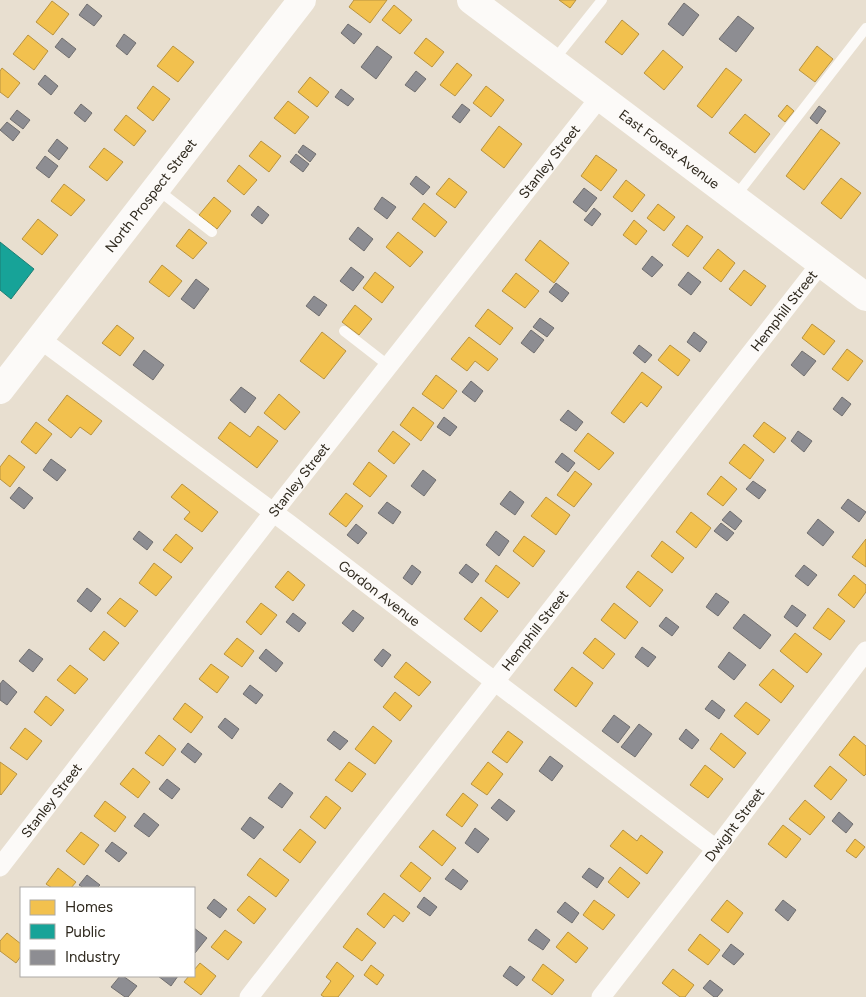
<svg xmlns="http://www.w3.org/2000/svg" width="866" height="997" font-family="Figtree,sans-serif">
<rect width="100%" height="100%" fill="#e8dfd0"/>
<path fill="#f2c14e" stroke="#b89340" d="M354,0H387L370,23L349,7Z
M559,0H576L570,8Z
M52,1L69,14L53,35L36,22Z
M394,5L412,20L400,34L382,20Z
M622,20L639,34L622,55L605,42Z
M28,35L48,51L34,70L13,54Z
M426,38L444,52L432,67L414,53Z
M173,46L194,62L178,82L157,66Z
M817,46L833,59L815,82L799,70Z
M663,50L683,67L664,90L644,73Z
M457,63L472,75L455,96L440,85Z
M2,68L20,83L8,98L0,92V71Z
M726,68L742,80L712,118L697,106Z
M310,77L329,92L317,107L298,92Z
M153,86L170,99L153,121L137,108Z
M486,86L504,100L491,117L473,103Z
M288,101L309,117L295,134L274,118Z
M787,105L794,111L785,122L778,116Z
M745,114L770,134L755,153L729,133Z
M126,115L146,131L134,146L114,130Z
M499,126L522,144L504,168L481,150Z
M821,129L840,143L804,190L786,176Z
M261,141L281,156L269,172L249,156Z
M104,148L123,162L107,181L89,167Z
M596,155L617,170L601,191L581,176Z
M239,165L257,180L244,195L227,181Z
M449,178L467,192L455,208L436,194Z
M841,178L861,193L841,219L821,203Z
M626,180L645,195L632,212L613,197Z
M64,184L85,200L71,216L51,201Z
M214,197L231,211L217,229L199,215Z
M424,203L447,222L435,237L412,219Z
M658,204L675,217L664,231L647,218Z
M38,219L58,235L42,255L22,239Z
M634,220L647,231L636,245L623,235Z
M687,225L703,237L688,257L672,245Z
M189,229L207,243L193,259L176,246Z
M398,232L423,252L410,267L386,247Z
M540,240L569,263L554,283L525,260Z
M718,249L735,263L721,282L703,268Z
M162,265L182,281L169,297L149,282Z
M744,270L766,286L751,306L729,289Z
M375,272L394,287L382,303L363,288Z
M516,273L539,291L525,308L502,291Z
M355,305L372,319L359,335L342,322Z
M488,309L513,328L500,345L475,326Z
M812,324L835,341L824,355L802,338Z
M117,325L134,338L120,356L102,343Z
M322,332L346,351L324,379L300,361Z
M469,337L498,359L488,371L475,361L467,371L451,359Z
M670,345L690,360L678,376L658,360Z
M847,349L863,361L848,381L832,369Z
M642,372L662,387L647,407L641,402L624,423L611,413Z
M436,375L457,391L443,409L422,394Z
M279,394L300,412L285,430L264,413Z
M67,395L102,421L91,435L80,427L71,438L48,420Z
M413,407L434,423L421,441L400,425Z
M36,422L52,434L36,454L21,442Z
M230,422L250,437L258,426L278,441L257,468L218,438Z
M764,422L786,438L774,453L753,436Z
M393,431L410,444L394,464L378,451Z
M588,433L614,453L599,470L574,451Z
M744,444L764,460L750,479L729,463Z
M9,455L25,467L10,487L0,479V467Z
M369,462L387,476L370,497L353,484Z
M575,471L592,484L574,507L557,495Z
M721,476L737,489L723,506L707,494Z
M182,484L218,512L202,532L184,519L190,512L171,497Z
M346,493L363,506L346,527L329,514Z
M546,497L570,515L556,535L531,516Z
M691,512L711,528L696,548L676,532Z
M176,534L193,548L181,563L163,550Z
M524,536L545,551L533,567L513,551Z
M866,539V567L852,557Z
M662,541L684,558L672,573L651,556Z
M154,563L172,577L156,596L139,583Z
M496,565L520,583L508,598L485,581Z
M288,571L305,585L293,601L275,587Z
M638,571L663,590L650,607L626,587Z
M854,575L866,585V592L854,608L838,595Z
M481,597L498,611L481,632L464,619Z
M120,598L138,611L125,627L107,613Z
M261,603L277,615L261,635L246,622Z
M614,603L638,622L625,639L601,620Z
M828,608L845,621L830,640L813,628Z
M104,631L119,643L104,661L89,649Z
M795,633L822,654L807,673L780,651Z
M237,638L254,651L242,667L224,654Z
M595,638L615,654L603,669L583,653Z
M406,662L431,682L419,696L394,677Z
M211,664L229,677L217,693L199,679Z
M70,665L88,679L75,694L57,680Z
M572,667L593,683L576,707L554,690Z
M773,669L794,686L781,703L759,685Z
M395,692L412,706L400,721L383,707Z
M46,696L64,710L51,726L34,712Z
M746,702L770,720L758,735L734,716Z
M185,703L203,717L191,733L173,719Z
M373,726L392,741L375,764L355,749Z
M25,728L42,741L27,760L10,748Z
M508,731L523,742L507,763L492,752Z
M721,733L746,753L734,768L710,749Z
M159,735L176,749L163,766L145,753Z
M854,736L866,746V774L864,776L839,755Z
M0,762L17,774L1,795L0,794Z
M349,762L366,774L352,792L335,780Z
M488,762L503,774L487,795L471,784Z
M705,765L723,779L708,798L690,785Z
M830,766L847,780L831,800L814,786Z
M133,768L150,782L138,798L120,784Z
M463,793L478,805L462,827L446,815Z
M326,796L341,808L325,829L310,817Z
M805,800L825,817L810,835L789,819Z
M105,801L126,817L115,832L94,816Z
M783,825L801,839L786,858L768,844Z
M300,829L316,842L300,863L283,850Z
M433,830L456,848L442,866L419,847Z
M623,830L637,841L641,835L663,852L647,874L610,846Z
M81,832L99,845L84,865L66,851Z
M855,839L865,847L856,858L846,851Z
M260,858L289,880L276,897L247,875Z
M411,862L431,878L420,892L400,876Z
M620,867L640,883L628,898L608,882Z
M58,868L76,882L71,888H52L46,884Z
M384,893L410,913L403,922L394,915L384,928L367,914Z
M249,896L266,909L254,924L237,910Z
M594,900L615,915L603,930L583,915Z
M727,900L743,913L728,933L711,920Z
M357,928L376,943L362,961L343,947Z
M225,930L242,942L228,960L211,947Z
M568,932L588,948L576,963L556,947Z
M7,933L21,944V956L16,963L0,951V941Z
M700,934L720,950L708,965L688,950Z
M337,962L354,976L338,997H324L321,995L331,981L326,977Z
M200,963L216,976L201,995L184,982L189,976H194V970Z
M543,964L564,980L552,995L532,980Z
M371,965L384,975L377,985L364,975Z
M673,969L694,985L685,997H680L662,983Z"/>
<path fill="#17a398" stroke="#1e7e73" d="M0,242L34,269L11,299L0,290Z"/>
<path fill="#8d8d92" stroke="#716f6f" d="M684,3L699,15L683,36L668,24Z
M87,4L102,16L94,26L79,15Z
M738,16L754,28L736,52L719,39Z
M348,24L362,34L354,44L341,33Z
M124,34L136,43L127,55L116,46Z
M62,38L76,49L69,58L55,47Z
M377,46L392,57L376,79L361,67Z
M416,71L426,79L415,92L405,85Z
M45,75L58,86L51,95L38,84Z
M341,89L354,99L348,106L335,97Z
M81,104L92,113L85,122L74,113Z
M462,104L470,110L460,123L452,117Z
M819,106L826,111L817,124L810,118Z
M17,110L30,120L23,129L10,119Z
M7,122L20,132L13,141L0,130Z
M57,139L68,148L59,160L48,151Z
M303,145L316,154L310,162L298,152Z
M296,154L309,164L303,172L290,162Z
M45,156L58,166L49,178L36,168Z
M416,176L430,187L423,195L410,184Z
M584,188L597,198L586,212L573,202Z
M382,197L396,207L387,219L374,209Z
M258,206L269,215L262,224L251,215Z
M594,208L601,214L592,226L584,220Z
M358,227L373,239L364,251L349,239Z
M652,256L663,265L652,277L642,269Z
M351,267L364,277L353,291L340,281Z
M688,272L701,282L691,295L678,285Z
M196,279L209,289L194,309L181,299Z
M556,283L569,293L562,302L549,292Z
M314,296L327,305L319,316L306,306Z
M540,318L554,328L547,337L533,327Z
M531,330L544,340L534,353L521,343Z
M694,332L707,342L700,352L687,342Z
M639,345L652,355L645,363L633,353Z
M144,350L164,365L153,380L133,365Z
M802,351L816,361L804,376L791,365Z
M471,381L483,391L475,402L462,392Z
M241,387L256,398L245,413L230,400Z
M842,397L851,404L842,416L833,409Z
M568,410L583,422L576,431L560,420Z
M444,417L457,427L450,436L437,427Z
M798,431L812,441L804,452L791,441Z
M562,453L575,463L568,472L555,462Z
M51,459L66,470L57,481L43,470Z
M423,470L436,480L424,496L411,486Z
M753,481L766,490L759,499L746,489Z
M19,487L33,498L24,509L10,498Z
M510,491L524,502L515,515L500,504Z
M848,499L866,512L859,522L841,508Z
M387,502L401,512L393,524L378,513Z
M730,511L742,521L735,530L722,520Z
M818,519L834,532L823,546L807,533Z
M721,523L734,533L727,541L714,531Z
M356,524L367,533L358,544L347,535Z
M139,531L153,542L147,550L133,539Z
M496,531L509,541L499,556L486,545Z
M466,564L479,574L472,583L459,573Z
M412,565L421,572L412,585L403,578Z
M804,565L817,575L808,586L795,576Z
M87,588L101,599L91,612L77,601Z
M716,593L729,602L718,616L706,607Z
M792,605L806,615L797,627L784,617Z
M353,610L364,618L353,632L342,623Z
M293,613L306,623L299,632L286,622Z
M744,614L771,635L760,649L733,628Z
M666,617L679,627L672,636L659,626Z
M642,647L656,657L648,667L635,657Z
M29,649L43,659L33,672L19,661Z
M266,649L283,663L276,672L259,658Z
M383,649L391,655L382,667L374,660Z
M729,652L746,665L734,680L718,667Z
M3,680L17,692L7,705L0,700V684Z
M250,685L263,695L256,704L243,694Z
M712,700L725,710L719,719L705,709Z
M614,715L630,727L618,743L602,731Z
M225,718L239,729L232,739L218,727Z
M639,724L652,734L635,757L621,747Z
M686,729L699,740L692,749L679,739Z
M334,731L348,741L340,750L327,740Z
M188,743L202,754L195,763L181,752Z
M550,756L563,766L552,781L539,771Z
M167,779L180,789L172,799L159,789Z
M280,783L293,793L282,808L268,798Z
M499,799L515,811L507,821L491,808Z
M839,812L853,824L846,833L832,821Z
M144,813L159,825L149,837L134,826Z
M250,817L264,827L254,839L241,829Z
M475,828L489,839L478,853L465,843Z
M112,842L127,853L119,862L105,851Z
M589,868L604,878L597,888L582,877Z
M453,869L468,881L461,890L445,879Z
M87,875L100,885L97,888H84L79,885Z
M424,897L437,907L430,916L417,907Z
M214,899L227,909L220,918L207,908Z
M783,900L796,910L788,921L775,910Z
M565,902L579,913L572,923L557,912Z
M194,928L207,938L195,953L194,952Z
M536,929L550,940L543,950L528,940Z
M731,944L744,954L734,965L722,956Z
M510,966L525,977L517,986L503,976Z
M120,976H123L137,986L128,997H125L111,987Z
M158,976H178L171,986Z
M710,980L723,990L717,997H714L703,988Z"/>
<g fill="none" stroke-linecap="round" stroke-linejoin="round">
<path stroke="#fcfaf8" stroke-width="10" d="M554,60L602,0
M158,190L212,232
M735,197L866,28
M344,331L389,366"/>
<g stroke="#fcfaf8" stroke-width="19">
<path id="s1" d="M40,339L289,524L481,671L716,849"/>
<path id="s2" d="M0,867L283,500L600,97"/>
<path id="s3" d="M249,997L821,263"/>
<path id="s4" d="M601,997L716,849L866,651"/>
</g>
<g stroke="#fcfaf8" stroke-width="28">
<path id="s5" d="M471,0L866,297"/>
<path id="s6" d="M0,390L302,0"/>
</g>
</g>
<g text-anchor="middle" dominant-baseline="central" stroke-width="5" stroke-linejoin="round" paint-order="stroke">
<g font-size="14" fill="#2f291e" stroke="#fff">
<text stroke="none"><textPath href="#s5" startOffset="248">East Forest Avenue</textPath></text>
<text stroke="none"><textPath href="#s2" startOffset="894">Stanley Street</textPath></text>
<text stroke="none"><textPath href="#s6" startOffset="246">North Prospect Street</textPath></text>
<text stroke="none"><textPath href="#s3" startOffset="870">Hemphill Street</textPath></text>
<text stroke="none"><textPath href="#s2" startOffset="489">Stanley Street</textPath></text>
<text stroke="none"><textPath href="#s1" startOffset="424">Gordon Avenue</textPath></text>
<text stroke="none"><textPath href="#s3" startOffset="465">Hemphill Street</textPath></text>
<text stroke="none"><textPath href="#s2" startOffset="84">Stanley Street</textPath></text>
<text stroke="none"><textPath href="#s4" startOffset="218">Dwight Street</textPath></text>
</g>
</g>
<rect x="20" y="887" width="175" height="90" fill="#ffffff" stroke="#aca9a5"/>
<rect x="30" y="900" width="25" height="15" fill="#f2c14e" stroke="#aca9a5"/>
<text x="65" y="912" font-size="15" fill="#2f291e">Homes</text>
<rect x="30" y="924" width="25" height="15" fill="#17a398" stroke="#aca9a5"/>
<text x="65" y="937" font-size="15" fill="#2f291e">Public</text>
<rect x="30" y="950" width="25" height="15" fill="#8d8d92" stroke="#aca9a5"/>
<text x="65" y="962" font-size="15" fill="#2f291e">Industry</text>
</svg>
